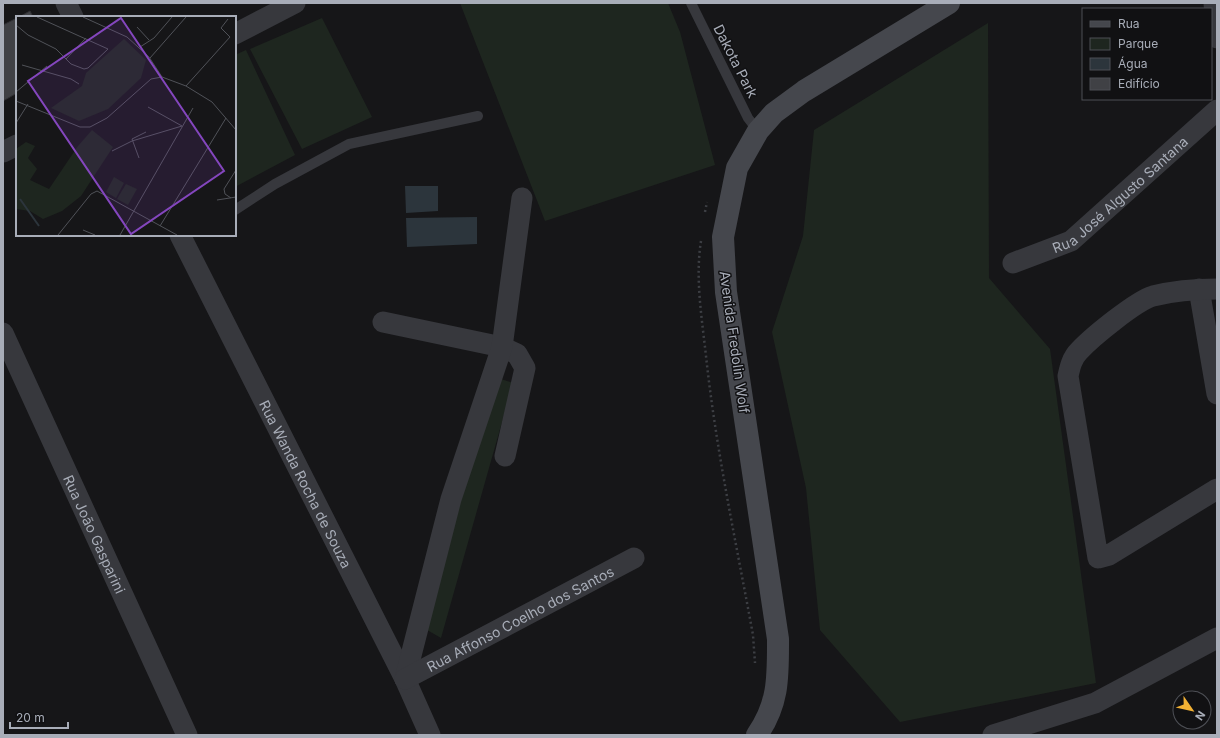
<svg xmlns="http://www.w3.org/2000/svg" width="1220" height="738" font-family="Inter,sans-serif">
<rect width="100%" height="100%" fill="#161618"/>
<path fill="#1e261f" d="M460,3H668L680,32L715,165L545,221Z
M322,18L372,117L302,149L250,49Z
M988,23L989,278L1050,349L1096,683L900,722L820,630L806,488L772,332L803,236L814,130Z
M246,50L295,155L235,187V55Z
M495,377L513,383L441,638L422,627Z"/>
<path fill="#2c353c" d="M405,186H438V211L406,213Z
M477,217V244L407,247L406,218Z"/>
<path fill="#404145" stroke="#303034" d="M30,11L33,17H19Z
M17,18V93L3,101V25Z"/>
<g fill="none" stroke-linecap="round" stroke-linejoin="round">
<path stroke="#3d3f44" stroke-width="2.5" stroke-dasharray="2 3" stroke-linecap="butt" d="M705,212L707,202
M701,241C695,278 702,319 706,356C716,450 736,542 753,635L755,663"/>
<path stroke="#37383d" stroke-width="10" d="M691,3L748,118L758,131
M235,210L275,184L349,144L478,116"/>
<g stroke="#37383d" stroke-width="21">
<path d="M66,3L73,17"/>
<path d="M1214,3L1217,38"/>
<path d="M235,34L295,3"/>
<path d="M3,152L17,145"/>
<path id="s1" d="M180,235L405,679L430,735"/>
<path id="s2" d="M1013,263L1071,241L1217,110"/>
<path d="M1199,289L1217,394"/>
<path d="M1217,289C1196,289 1173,291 1153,296C1136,301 1092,337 1079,351C1072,358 1070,367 1068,376L1098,558L1109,555L1217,489"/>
<path d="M383,322L502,347L517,354L525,368L505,456"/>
<path id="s3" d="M3,333L187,735"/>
<path d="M405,679L451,499L502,347L522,198"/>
<path id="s4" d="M405,679L634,558"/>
<path d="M993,735L1095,703L1217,638"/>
</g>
<path stroke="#45474d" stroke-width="22" d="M757,735C779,703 778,677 778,639L726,292L723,237L737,168L758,131L774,113L804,91L949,3"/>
</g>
<g text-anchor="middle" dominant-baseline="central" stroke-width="3" stroke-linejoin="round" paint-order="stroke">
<g font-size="14" fill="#a8adb8" stroke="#111113">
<text transform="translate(736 61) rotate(63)">Dakota Park</text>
<text stroke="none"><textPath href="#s2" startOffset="129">Rua José Algusto Santana</textPath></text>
<text transform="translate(735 342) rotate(82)">Avenida Fredolin Wolf</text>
<text stroke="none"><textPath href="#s1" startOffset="279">Rua Wanda Rocha de Souza</textPath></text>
<text stroke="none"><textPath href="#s3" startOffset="221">Rua João Gasparini</textPath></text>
<text stroke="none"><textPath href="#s4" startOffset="130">Rua Affonso Coelho dos Santos</textPath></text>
</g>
</g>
<g transform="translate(16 16)">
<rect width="220" height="220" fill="#161618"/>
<path d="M108,23L130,44L125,62L92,93L63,105L35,92L66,70L70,57ZM76,114L97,131L65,180L46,195L27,203L14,195L0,193V133L10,126L19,130L12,142L21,153L14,164L33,173L62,130ZM98,161L108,167L100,182L90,176ZM110,168L121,173L112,189L101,183Z" fill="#1e261f"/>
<path fill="none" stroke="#2c353c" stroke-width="2" d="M4,183L23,210"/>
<path fill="none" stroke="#505258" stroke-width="1" d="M67,1L111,21L133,41L146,61M0,9L12,19L40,33L55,48L68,53L72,52L92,33L21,1M121,11L133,24M124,31L138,22L156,1M134,42L170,1M50,43L70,22M6,49L55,63L63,68M170,70L214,21L205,12L212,3M0,76L31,50M0,85L64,111H74L91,102L135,63L146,61L170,70L196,86L220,114M132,91L166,110M0,107L12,88M96,135L116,125L166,110M123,142L116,123L130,116M215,182L209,178L208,173L220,154M201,184L220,181M144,210L210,102M67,214L79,219M42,219L75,178L81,175L161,219M104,219L177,92"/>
<path fill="#8446be" fill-opacity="0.15" stroke="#8446be" stroke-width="2" d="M105,2L208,155L115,218L12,65Z"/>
<rect width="220" height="220" fill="none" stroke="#a8adb8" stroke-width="2"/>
</g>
<rect width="1220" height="738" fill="none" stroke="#a8adb8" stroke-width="8"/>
<rect x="1082" y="8" width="130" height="92" fill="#111113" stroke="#4d4f55"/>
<rect x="1090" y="21" width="20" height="6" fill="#45474d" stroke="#4d4f55"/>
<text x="1118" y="28" font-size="12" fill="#a8adb8">Rua</text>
<rect x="1090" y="38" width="20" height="12" fill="#1e261f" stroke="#4d4f55"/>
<text x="1118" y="48" font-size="12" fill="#a8adb8">Parque</text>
<rect x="1090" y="58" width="20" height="12" fill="#2c353c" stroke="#4d4f55"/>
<text x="1118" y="68" font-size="12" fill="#a8adb8">Água</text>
<rect x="1090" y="78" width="20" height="12" fill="#404145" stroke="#4d4f55"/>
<text x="1118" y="88" font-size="12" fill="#a8adb8">Edifício</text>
<g transform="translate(1192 710) rotate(124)"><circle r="19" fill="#111113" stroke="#4d4f55"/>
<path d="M0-3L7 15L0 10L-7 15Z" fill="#f2b134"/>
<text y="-6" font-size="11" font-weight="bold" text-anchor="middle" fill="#a8adb8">N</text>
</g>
<path d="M10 722v6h58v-6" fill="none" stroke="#a8adb8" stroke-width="2"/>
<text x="16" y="722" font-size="12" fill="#a8adb8" stroke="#111113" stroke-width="3" paint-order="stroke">20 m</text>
</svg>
